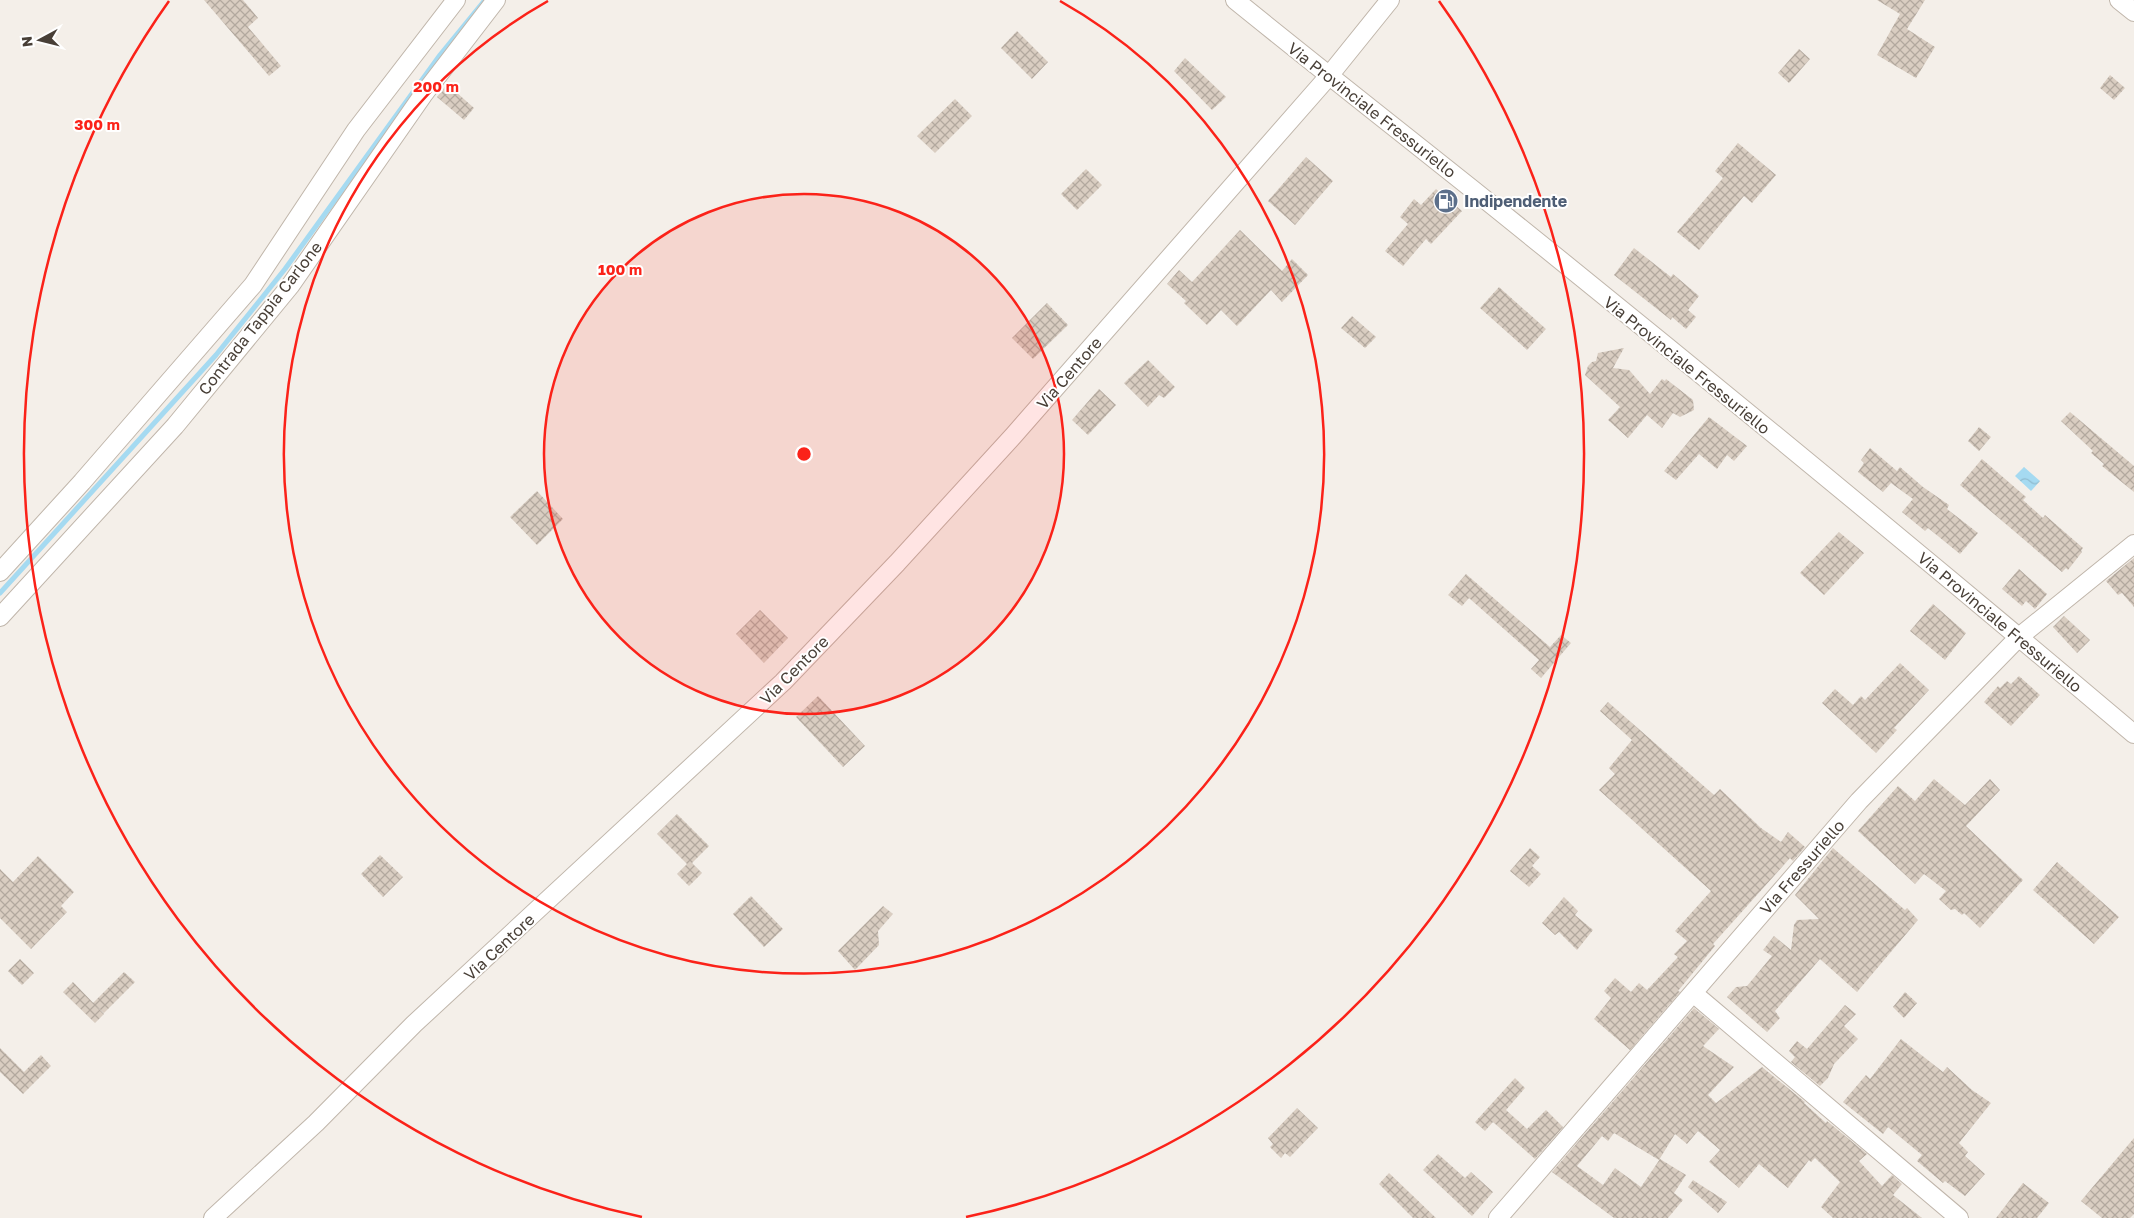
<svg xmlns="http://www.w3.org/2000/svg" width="2134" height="1218" font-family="'Golos Text',sans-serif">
<defs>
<pattern id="water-waves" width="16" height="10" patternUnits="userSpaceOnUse" patternTransform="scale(1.25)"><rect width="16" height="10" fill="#a5daf1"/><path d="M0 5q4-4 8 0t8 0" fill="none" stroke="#90bccf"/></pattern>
<pattern id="building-cross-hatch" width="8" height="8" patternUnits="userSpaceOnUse" patternTransform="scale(1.25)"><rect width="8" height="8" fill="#d9cdc1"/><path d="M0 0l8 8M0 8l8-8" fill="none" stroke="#b2a89e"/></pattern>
</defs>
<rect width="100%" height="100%" fill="#f4efe9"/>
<path fill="url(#water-waves)" d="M2024,467L2040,481L2031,491L2015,476Z"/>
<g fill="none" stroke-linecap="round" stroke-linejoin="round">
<path stroke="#a5daf1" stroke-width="5" d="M0,593L216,355L285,269L440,55L485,0"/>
</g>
<path fill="url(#building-cross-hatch)" d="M204,0H243L258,18L248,27L281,66L269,76Z
M1877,0H1925L1907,29L1935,47L1916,78L1877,55L1900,14Z
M1017,31L1048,62L1032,79L1001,48Z
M1799,49L1810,59L1789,83L1778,73Z
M1185,58L1226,97L1212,110L1174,71Z
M2110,75L2125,88L2114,100L2100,88Z
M447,84L474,108L464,120L437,97Z
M955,99L972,116L935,153L917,136Z
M1738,143L1776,175L1752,203L1744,196L1699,250L1677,232L1723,178L1715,171Z
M1306,157L1333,181L1295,225L1268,201Z
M1086,169L1102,185L1077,210L1061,194Z
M1436,189L1462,211L1431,244L1426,239L1403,266L1385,251L1408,224L1400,217L1414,199L1421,205Z
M1240,230L1282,271L1292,259L1308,275L1282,302L1271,290L1237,326L1221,310L1207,325L1184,303L1186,301L1167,284L1179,270L1192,282Z
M1634,248L1671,277L1673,274L1699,296L1688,310L1696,317L1686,329L1672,317L1671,320L1614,275Z
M1499,287L1546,329L1527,350L1480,308Z
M1047,303L1068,325L1033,359L1012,338Z
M1352,316L1376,337L1365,348L1341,328Z
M1624,348L1613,368L1629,370L1650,394L1662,379L1665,381L1666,379L1693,400L1694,410L1680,417L1673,413L1662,428L1647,415L1628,438L1608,420L1620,407L1585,375L1588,366L1592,362L1596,361L1598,353Z
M1148,360L1175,387L1164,398L1159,395L1148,407L1124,383Z
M1099,389L1116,405L1088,435L1072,420Z
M2070,412L2134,466V492L2102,466L2104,464L2091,453L2093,451L2061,421Z
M1709,417L1747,446L1734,461L1727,455L1717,469L1699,454L1676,480L1664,471Z
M1979,427L1991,437L1979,451L1968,441Z
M1870,448L1897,471L1900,467L1923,487L1949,505L1947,509L1978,533L1960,554L1928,528L1925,531L1902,512L1913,499L1891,483L1883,492L1858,472L1864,463L1861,460Z
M1982,459L2026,497L2023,500L2043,518L2045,515L2083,548L2081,551L2082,552L2068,570L2066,568L2062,572L1960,485Z
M537,491L563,519L537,545L510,517Z
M1839,532L1864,553L1824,595L1800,573Z
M2134,558V607L2122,593L2118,595L2106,581Z
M2019,569L2047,594L2035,609L2026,601L2022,606L2002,589Z
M1466,574L1550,647L1561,635L1571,643L1541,678L1531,669L1539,660L1469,598L1462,606L1448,595Z
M1933,604L1966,633L1945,660L1910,631Z
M760,610L788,638L764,663L736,634Z
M2064,616L2090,640L2077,653L2053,627Z
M1900,663L1929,690L1894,728L1897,730L1876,753L1822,703L1835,689L1853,705L1861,696L1865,700Z
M2019,676L2040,695L2011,726L1984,702L1998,686L2000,688L2007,681L2011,684Z
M818,696L865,746L843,767L796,717Z
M1608,702L1714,795L1720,789L1761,828L1781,842L1788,832L1805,847L1793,861L1790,858L1713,944L1715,946L1678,991L1680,992L1630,1050L1594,1019L1611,998L1604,991L1615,978L1631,992L1639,983L1647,990L1678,957L1674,954L1687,941L1675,931L1711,891L1599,790L1615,774L1609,768L1632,740L1600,711Z
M1934,779L1965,805L1990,779L2000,790L1966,826L2023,880L1980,928L1964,913L1962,915L1955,909L1951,910L1939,899L1946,891L1924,874L1915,884L1858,831L1898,786L1915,801Z
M677,814L709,846L692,863L702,873L689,886L677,874L687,864L657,834Z
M1530,848L1540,857L1532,866L1541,874L1529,887L1510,871Z
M1833,848L1905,910L1907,908L1918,920L1857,992L1820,959L1775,1011L1780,1018L1767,1032L1727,997L1736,987L1747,986L1772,956L1763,950L1774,936L1791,950L1794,925L1797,920L1819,919L1795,895Z
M380,855L403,877L383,897L361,874Z
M38,856L74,892L61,906L67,912L31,949L0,918V869L13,882Z
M2057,862L2119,917L2094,944L2033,890Z
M751,896L783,929L764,947L733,914Z
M1564,897L1578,911L1575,915L1593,930L1577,950L1559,932L1555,935L1542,923Z
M883,906L893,914L878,931L879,945L855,970L838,951Z
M20,959L34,973L22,985L8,971Z
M124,972L135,982L104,1013L93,1003Z
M73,982L104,1014L95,1023L63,992Z
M1905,992L1917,1003L1904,1018L1893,1007Z
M1845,1005L1856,1014L1844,1026L1858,1039L1834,1064L1828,1078L1820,1086L1791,1062L1795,1057L1789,1051L1797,1041L1807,1049Z
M1694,1008L1719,1029L1703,1046L1734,1067L1708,1095L1716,1103L1762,1067L1805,1102L1804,1103L1826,1123L1827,1121L1867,1154L1859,1161L1882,1186L1892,1175L1902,1184L1893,1195L1922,1218H1833L1821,1207L1840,1182L1815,1158L1811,1162L1809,1160L1788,1188L1759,1164L1739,1188L1709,1162L1720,1150L1698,1131L1687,1144L1675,1134L1659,1160L1614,1133L1608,1141L1602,1136L1577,1166L1603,1185L1615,1168L1641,1187L1660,1159L1686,1175L1674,1193L1683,1200L1668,1218H1614L1552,1172Z
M1901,1039L1943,1072L1947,1067L1972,1090L1991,1103L1959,1143L1968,1152L1965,1156L1985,1174L1965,1196L1945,1181L1943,1183L1917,1161L1922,1155L1888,1127L1883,1134L1843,1102L1866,1075L1870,1079Z
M0,1048L24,1072L41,1055L51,1066L23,1094L0,1072Z
M1515,1078L1525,1088L1506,1110L1527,1129L1546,1110L1563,1127L1535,1159L1493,1122L1485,1131L1475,1122Z
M1297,1108L1318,1128L1290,1157L1285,1153L1281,1158L1270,1147L1273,1144L1268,1138Z
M2134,1138V1214L2130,1218H2102L2081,1201Z
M1438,1154L1465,1178L1471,1172L1493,1192L1472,1216L1423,1170Z
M1389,1173L1411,1194L1436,1218H1413L1379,1184Z
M1693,1180L1727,1202L1718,1213L1688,1187Z
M2023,1183L2049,1203L2037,1218H1996Z"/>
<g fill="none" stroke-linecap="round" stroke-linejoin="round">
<defs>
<path id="minor" d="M1235,0C1314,64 1393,126 1472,189C1695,368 1916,550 2134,734
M2119,0L2134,12
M0,572L82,482L253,285L356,130L456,0
M0,617L175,426L290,286L423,95L496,0
M1693,993L1959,1218
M213,1218L316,1123L414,1024L783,682L897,563L1014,435L1328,77L1390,0
M1498,1218L1859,801L2019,637L2134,544"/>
</defs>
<use href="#minor" stroke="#c0b6ab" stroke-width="20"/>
<use href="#minor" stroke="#fff" stroke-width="18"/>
</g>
<circle cx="804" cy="454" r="260" fill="#fb2219" fill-opacity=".12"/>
<g fill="none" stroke="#fb2219" stroke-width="2.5">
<circle cx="804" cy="454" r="260"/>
<path d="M1060 1A520 520 0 1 1 548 1"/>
<path d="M642 1217A780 780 0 0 1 169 1M1439 1A780 780 0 0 1 966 1217"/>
</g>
<defs>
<symbol id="fuel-disc" viewBox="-11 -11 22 22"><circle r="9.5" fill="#5c6f8a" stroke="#fff"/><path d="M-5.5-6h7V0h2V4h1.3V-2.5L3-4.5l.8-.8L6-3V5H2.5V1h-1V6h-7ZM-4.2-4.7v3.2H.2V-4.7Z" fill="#fff"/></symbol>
</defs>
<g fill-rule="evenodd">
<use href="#fuel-disc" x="1432" y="187" width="28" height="28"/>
</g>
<g text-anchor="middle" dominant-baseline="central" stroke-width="4" stroke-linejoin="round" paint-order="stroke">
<g font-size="16" fill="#483f37" stroke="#fff">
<text transform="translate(1372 110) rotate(38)">Via Provinciale Fressuriello</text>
<text transform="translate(260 318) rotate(-52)">Contrada Tappia Carlone</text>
<text transform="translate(1687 365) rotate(39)">Via Provinciale Fressuriello</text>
<text transform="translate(1069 373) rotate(-49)">Via Centore</text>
<text transform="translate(2000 622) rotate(40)">Via Provinciale Fressuriello</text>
<text transform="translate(794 670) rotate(-45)">Via Centore</text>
<text transform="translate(1802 867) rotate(-49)">Via Fressuriello</text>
<text transform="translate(499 947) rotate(-43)">Via Centore</text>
</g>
<g font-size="16" font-weight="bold" fill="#4e5e75" stroke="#fff" text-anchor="start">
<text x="1464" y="201">Indipendente</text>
</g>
</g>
<circle cx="804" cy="454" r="8" fill="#fb2219" stroke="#fff" stroke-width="2.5"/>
<g font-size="15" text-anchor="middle" font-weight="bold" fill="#fb2219" stroke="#fff" stroke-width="4" stroke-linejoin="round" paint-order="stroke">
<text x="436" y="92">200 m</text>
<text x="97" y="130">300 m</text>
<text x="620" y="275">100 m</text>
</g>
<g transform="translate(40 40) rotate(263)" stroke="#ffffff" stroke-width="4" paint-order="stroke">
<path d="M0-4L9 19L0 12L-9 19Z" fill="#483f37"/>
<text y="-8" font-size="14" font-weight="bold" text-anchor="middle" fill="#483f37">N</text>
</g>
</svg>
